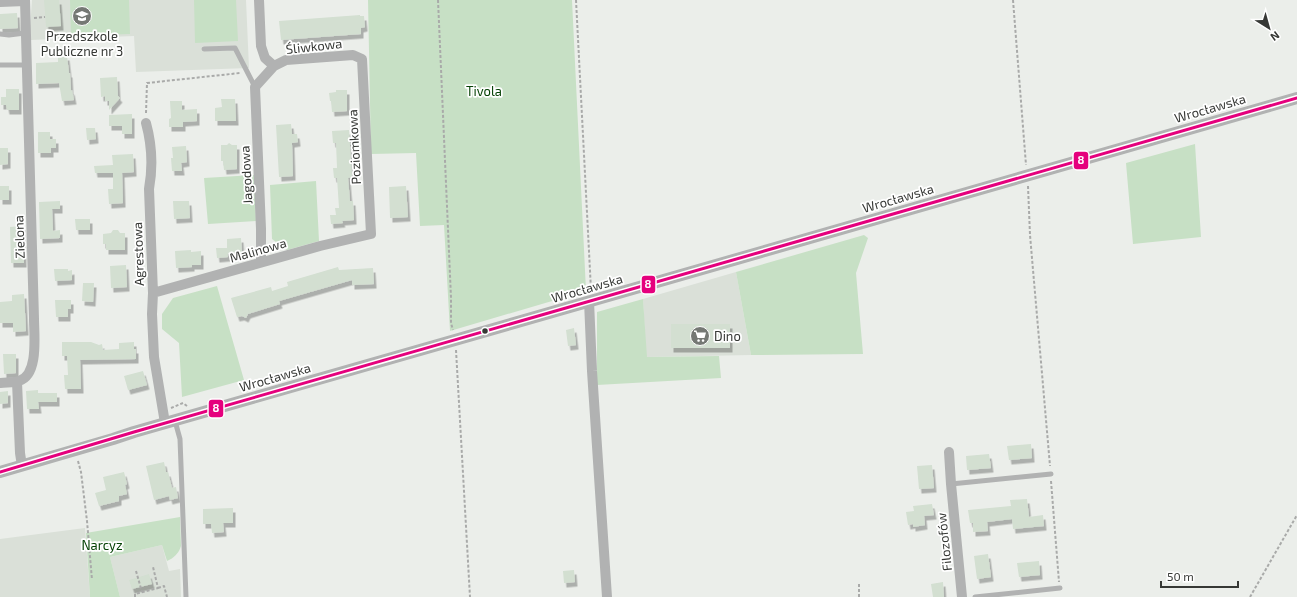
<svg xmlns="http://www.w3.org/2000/svg" width="1297" height="597" font-family="'Exo 2',sans-serif">
<defs>
<filter id="shadow"><feDropShadow dx="2.5" dy="4.5" stdDeviation="0" flood-color="#0004"/></filter>
</defs>
<rect width="100%" height="100%" fill="#ebeeea"/>
<path fill="#dae0d8" d="M32,0H246L249,68L136,72L134,36L31,40L30,29Z
M736,272L751,355L646,357L643,299Z
M85,528L90,597H0V539Z
M162,545L169,571L180,569L181,597H120L110,557Z"/>
<path fill="#c7e0c5" d="M70,0H129L130,34L71,36Z
M194,0H236L238,41L195,43Z
M368,0H572L586,291L450,331L444,225L420,226L416,153L371,154Z
M1195,144L1201,237L1133,244L1126,163Z
M254,175L256,221L208,224L204,178Z
M316,181L319,241L287,250L272,239L270,185Z
M864,235L868,238L856,273L863,354L751,355L736,272Z
M217,286L244,380L182,397L179,343L162,329V314L173,298Z
M643,299L647,357L719,356L721,378L597,385V312Z
M180,517L181,546C179,553 174,558 167,561L162,545L110,557L120,597H90L86,533Z"/>
<path fill="#d3dfd1" filter="url(#shadow)" d="M44,0H59L61,26L46,27Z
M17,13L18,28L0,29V14Z
M360,15V16H364L365,27L361,28V34L281,40L279,21Z
M58,56H67L69,73H70L71,91L72,90L74,100L62,101L59,83L36,84V63L58,62Z
M117,77L118,96L120,98L109,110V101H105V96L101,97L100,78Z
M6,89H19V110H7L6,105H1V97H6Z
M336,90H347V111L332,112L331,101H330L329,93L336,92Z
M221,99H235L236,121H215V108L222,107Z
M170,101H182V110L197,109V121L183,122V127H169V119L171,118Z
M132,114V134H122V126H109V115Z
M291,124L292,134H297L298,142L292,143V145L293,176L279,177L276,125Z
M86,128H95L96,139L87,140Z
M349,130L352,177L348,178L350,201H353L354,220L342,221L343,223L331,224L330,215H336L335,208H339L337,178H334L333,168H337L336,143H333L332,131Z
M38,132H50V139H56V148H51V153H38Z
M229,143L232,145H237V169L224,170L223,161H221V145H227Z
M186,146L187,162L181,163L182,171H172L171,158H173L172,147Z
M0,148H8V164L0,165Z
M133,154L134,172L122,173L123,203L109,204L108,189H113V173H95L94,166L113,165L112,155Z
M0,186H9V200H0Z
M406,186L408,217L390,218L389,187Z
M60,201V209H52L53,231L60,230V238L40,239L39,202Z
M173,201H189L190,218L174,219Z
M75,219H90V230H76Z
M23,226L24,263H11L10,227Z
M113,230H118L120,233H125V250H106V244H103V234L111,233Z
M241,238L242,253L227,254V239Z
M216,248H227L228,257L217,258Z
M191,250V252L201,251V265H192V267L176,268L175,251Z
M126,265L127,287L111,288L110,266Z
M338,267L339,270L373,268L374,284L352,285V280L279,301L280,304L251,313L248,314L246,318L242,316L237,317L231,298L271,287L272,291L288,286L287,282Z
M54,269H68V271L72,270V280L55,281Z
M83,283H94L93,302L82,301Z
M24,294L26,331L13,332V323H0V302L12,301V295Z
M55,300H71V309H68V317H56Z
M671,324H730V348H671Z
M574,328L576,345L568,346L566,330Z
M62,342H91L99,345L102,344L103,350L119,349V343L134,342V349H136V359L80,360L81,389H65L64,375H68L67,356H62Z
M3,354H16V373L4,374Z
M143,371L147,385L128,390L124,376Z
M38,390V393H57V402H38L39,409H27L26,391Z
M8,391V403L0,404V392Z
M1031,444L1032,458L1009,460L1007,446Z
M989,454L991,468L967,470L966,456Z
M164,462L166,472H168L172,488L176,487L178,498L170,500L169,496L154,500L146,466Z
M932,465L934,488L919,489L917,466Z
M124,472L127,484L125,485L127,494L119,496V501L99,506L95,493L106,490L103,477Z
M1027,499L1029,517L1043,515L1044,526L1013,529L1012,519L987,522L988,531L973,532V523H970L968,510L1011,506L1010,500Z
M932,504L934,515L924,516L925,525L913,527V524L908,525L906,512L914,511L913,506Z
M233,508V523H223L224,532L212,533L211,524H203V509Z
M988,554L991,577L977,579L974,556Z
M1039,561L1040,575L1019,577L1017,563Z
M574,570L575,582L564,583L563,571Z
M149,574L152,584L132,589L129,580Z
M943,582L944,597H933L931,584Z"/>
<g fill="none" stroke-linecap="round" stroke-linejoin="round">
<path stroke="#a9aaa9" stroke-width="2" stroke-dasharray="3 2" stroke-linecap="butt" d="M438,0L451,298V323L453,330
M576,0L591,290
M1013,0L1026,165
M34,18L45,17
M146,113L147,83L240,73
M1028,186L1030,235L1050,466
M456,350L470,597
M171,408L183,403L187,406
M78,461L81,472L87,521L92,580
M1051,481L1059,582
M136,571L142,592
M859,584V597
M158,588L164,586L167,597
M135,597V594L158,588L153,567
M1250,597L1297,515"/>
<path stroke="#b1b2b2" stroke-width="5" d="M0,34L9,35L25,33
M204,49L235,48L255,87
M0,65H26
M175,421L180,439L186,597
M951,484L1051,474
M975,597L1060,588"/>
<path stroke="#b1b2b2" stroke-width="10" d="M259,0L261,46L265,58L274,66
M0,2L25,1
M146,123C152,145 153,167 149,189L153,293L152,314L154,357L165,423
M153,293L320,246L371,234L362,59L353,55L286,60L274,66L255,87L261,229V262
M589,301L592,371L607,597
M17,382L20,453L22,466
M0,383C6,382 13,383 19,381C39,375 34,335 34,319L25,0
M949,452L951,484L962,597"/>
<path stroke="#b1b2b2" stroke-width="12" d="M0,472L113,439L134,432L455,340L1297,98"/>
<defs>
<path id="bus-1" d="M0,472L134,432L1297,98"/>
</defs>
<use href="#bus-1" stroke="#fff" stroke-width="6"/>
<use href="#bus-1" stroke="#e5007d" stroke-width="3"/>
</g>
<defs>
<symbol id="school-disc" viewBox="-11 -11 22 22"><circle r="9.5" fill="#757874" stroke="#fff"/><path d="M0-5L7-2L0 1L-7-2ZM-4 1L0 2.5L4 1V4Q0 6-4 4Z" fill="#fff"/></symbol>
<symbol id="supermarket-disc" viewBox="-11 -11 22 22"><circle r="9.5" fill="#757874" stroke="#fff"/><path d="M-6-5.5h2.5l.6 2H6L4.5 2H-2.5L-4.4-4H-6ZM-1.5 3.2a1.3 1.3 0 1 0 .1 0ZM3 3.2a1.3 1.3 0 1 0 .1 0Z" fill="#fff"/></symbol>
</defs>
<g fill-rule="evenodd">
<use href="#school-disc" x="71" y="5" width="22" height="22"/>
<use href="#supermarket-disc" x="689" y="325" width="22" height="22"/>
</g>
<circle fill="#363835" stroke="#fff" stroke-width="1.5" cx="485" cy="331" r="3.5"/>
<g text-anchor="middle" dominant-baseline="central" stroke-width="3.5" stroke-linejoin="round" paint-order="stroke">
<g font-size="13" fill="#363835" stroke="#fff">
<text x="82" y="36">Przedszkole<tspan x="82" dy="15">Publiczne nr 3</tspan></text>
<text x="714" y="336" text-anchor="start">Dino</text>
</g>
<g font-size="13" fill="#363835" stroke="#fff">
<text transform="translate(314 46) rotate(-6)">Śliwkowa</text>
<text transform="translate(1210 108) rotate(-16)">Wrocławska</text>
<text transform="translate(354 147) rotate(-93)">Poziomkowa</text>
<text transform="translate(246 175) rotate(-93)">Jagodowa</text>
<text transform="translate(898 198) rotate(-16)">Wrocławska</text>
<text transform="translate(19 237) rotate(-92)">Zielona</text>
<text transform="translate(258 250) rotate(-16)">Malinowa</text>
<text transform="translate(138 254) rotate(-92)">Agrestowa</text>
<text transform="translate(587 288) rotate(-16)">Wrocławska</text>
<text transform="translate(275 377) rotate(-16)">Wrocławska</text>
<text transform="translate(944 542) rotate(-96)">Filozofów</text>
</g>
<g font-size="13" fill="#054205" stroke="#fff">
<text x="484" y="91">Tivola</text>
<text x="102" y="545">Narcyz</text>
</g>
</g>
<g stroke="#fff" stroke-width="1.5">
<rect x="1073" y="151" width="16" height="19" rx="4" fill="#e5007d"/>
<rect x="641" y="275" width="15" height="19" rx="4" fill="#e5007d"/>
<rect x="208" y="399" width="16" height="19" rx="4" fill="#e5007d"/>
</g>
<g font-size="11" text-anchor="middle" font-weight="bold" fill="#fff">
<text x="1081" y="164">8</text>
<text x="648" y="288">8</text>
<text x="216" y="412">8</text>
</g>
<g transform="translate(1269 28) rotate(143)" stroke="#ffffff" stroke-width="3" paint-order="stroke">
<path d="M0-3L7 15L0 10L-7 15Z" fill="#363835"/>
<text y="-6" font-size="11" font-weight="bold" text-anchor="middle" fill="#363835">N</text>
</g>
<path d="M1161 581v6h77v-6" fill="none" stroke="#363835" stroke-width="2"/>
<text x="1167" y="581" font-size="12" fill="#363835" stroke="#ffffff" stroke-width="3" paint-order="stroke">50 m</text>
</svg>
